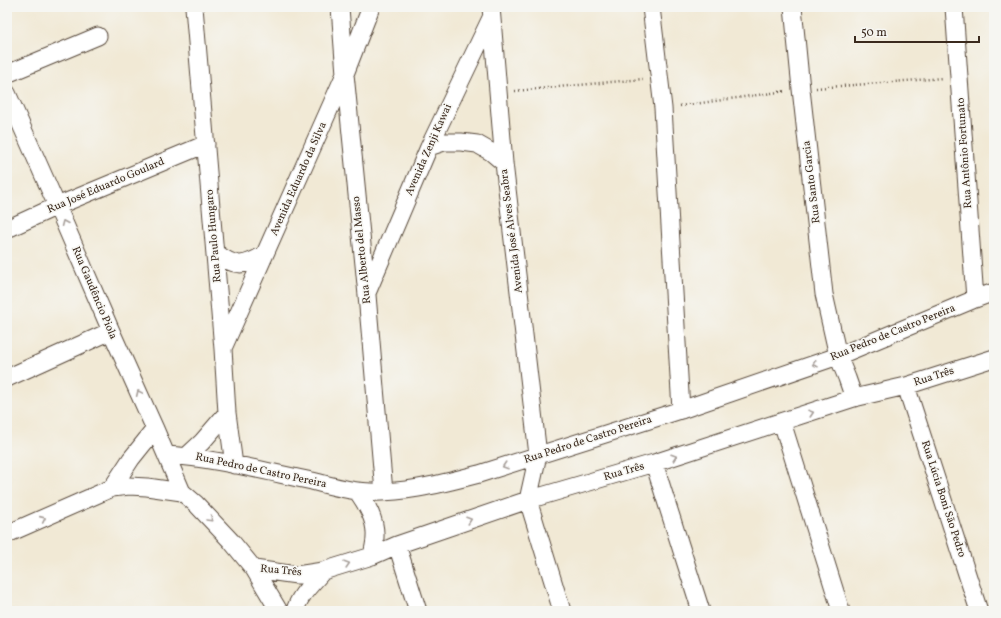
<svg xmlns="http://www.w3.org/2000/svg" width="1001" height="618" font-family="Vollkorn,serif">
<rect width="100%" height="100%" fill="#f6f6f2"/>
<filter id="ink" filterUnits="userSpaceOnUse"><feTurbulence type="fractalNoise" baseFrequency=".025" numOctaves="2"/><feDisplacementMap in="SourceGraphic" scale="8" xChannelSelector="R" yChannelSelector="G"/><feConvolveMatrix kernelMatrix="1 2 1 2 8 2 1 2 1" color-interpolation-filters="sRGB"/></filter>
<filter id="wash" filterUnits="userSpaceOnUse"><feTurbulence type="fractalNoise" baseFrequency=".012" numOctaves="4" result="noise"/><feDisplacementMap in="SourceGraphic" scale="16" xChannelSelector="R" yChannelSelector="G"/><feGaussianBlur stdDeviation="0.9" result="paint"/><feColorMatrix in="noise" values="0 0 0 0 0 0 0 0 0 0 0 0 0 0 0 0 0 1.4 0 .05"/><feComposite in="paint" operator="in"/></filter>
<g filter="url(#wash)">
<rect width="100%" height="100%" fill="#f1e9d5"/>
</g>
<g filter="url(#ink)">
<g fill="none" stroke-linecap="round" stroke-linejoin="round">
<defs>
<path id="minor" d="M194,7L223,349L227,413L234,465
M340,7L345,74L367,295L384,492
M491,7L504,163L538,455L528,500L562,611
M651,7L663,108L681,410
M793,7L801,89L824,294L838,356L847,378L854,398
M954,7L959,77L975,299
M7,74L98,36
M7,93L57,206L111,331L155,429L182,492L196,504L231,541L254,569L279,611
M429,147L444,142H461L477,144L491,152L504,163
M7,229L57,206L206,144
M215,252C235,268 244,267 265,254
M367,293L429,147L491,18
M224,346L345,74L371,7
M7,378L111,331
M906,386L979,611
M782,422L841,611
M166,455C215,458 264,471 312,481C327,485 342,489 357,491C396,496 441,484 479,474L681,410L838,356L975,299L994,292
M187,456L202,442L227,413
M654,463L701,611
M112,488L131,459L155,429
M357,491C367,505 376,520 375,537C375,543 373,550 372,556
M7,534L112,488L129,486L147,487L182,492
M397,545L418,611
M254,569L297,575L323,571L372,556L397,545L528,500L654,463L854,398L906,386L994,358
M295,611C299,595 313,583 323,571"/>
</defs>
<use href="#minor" stroke="#564739" stroke-width="19"/>
<path stroke="#564739" stroke-width="2.5" stroke-dasharray="1 3" stroke-linecap="butt" d="M816,88L943,78
M515,91L643,79
M680,106L786,91"/>
<use href="#minor" stroke="#fff" stroke-width="17"/>
</g>
<defs><path id="oneway-chevron" d="M-2-3.5L2.5 0L-2 3.5" fill="none" stroke-width="1.6" stroke-linecap="round" stroke-linejoin="round"/></defs>
<g stroke="#a79f9a">
<use href="#oneway-chevron" transform="translate(64 223) rotate(-113)"/>
<use href="#oneway-chevron" transform="translate(815 364) rotate(161)"/>
<use href="#oneway-chevron" transform="translate(139 393) rotate(-114)"/>
<use href="#oneway-chevron" transform="translate(811 413) rotate(-18)"/>
<use href="#oneway-chevron" transform="translate(674 457) rotate(-18)"/>
<use href="#oneway-chevron" transform="translate(505 466) rotate(162)"/>
<use href="#oneway-chevron" transform="translate(43 519) rotate(-24)"/>
<use href="#oneway-chevron" transform="translate(210 519) rotate(47)"/>
<use href="#oneway-chevron" transform="translate(469 520) rotate(-19)"/>
<use href="#oneway-chevron" transform="translate(347 564) rotate(-17)"/>
</g>
</g>
<g text-anchor="middle" dominant-baseline="central" stroke-width="3" stroke-linejoin="round" paint-order="stroke">
<g font-size="11" fill="#3b2a1e" stroke="#f6f6f2">
<text transform="translate(429 150) rotate(-66)">Avenida Zenji Kawai</text>
<text transform="translate(965 153) rotate(-94)">Rua Antônio Fortunato</text>
<text transform="translate(299 179) rotate(-66)">Avenida Eduardo da Silva</text>
<text transform="translate(812 182) rotate(-97)">Rua Santo Garcia</text>
<text transform="translate(106 186) rotate(-23)">Rua José Eduardo Goulard</text>
<text transform="translate(512 231) rotate(-97)">Avenida José Alves Seabra</text>
<text transform="translate(214 236) rotate(-95)">Rua Paulo Hungaro</text>
<text transform="translate(362 250) rotate(-96)">Rua Alberto del Masso</text>
<text transform="translate(94 293) rotate(67)">Rua Gaudêncio Piola</text>
<text transform="translate(893 333) rotate(-22)">Rua Pedro de Castro Pereira</text>
<text transform="translate(934 377) rotate(-18)">Rua Três</text>
<text transform="translate(588 440) rotate(-18)">Rua Pedro de Castro Pereira</text>
<text transform="translate(261 471) rotate(12)">Rua Pedro de Castro Pereira</text>
<text transform="translate(624 472) rotate(-16)">Rua Três</text>
<text transform="translate(943 499) rotate(72)">Rua Lúcia Boni São Pedro</text>
<text transform="translate(281 571) rotate(5)">Rua Três</text>
</g>
</g>
<rect width="1001" height="618" fill="none" stroke="#f6f6f2" stroke-width="24"/>
<path d="M855 36v6h124v-6" fill="none" stroke="#3b2a1e" stroke-width="2"/>
<text x="861" y="36" font-size="12" fill="#3b2a1e" stroke="#f6f6f2" stroke-width="3" paint-order="stroke">50 m</text>
</svg>
